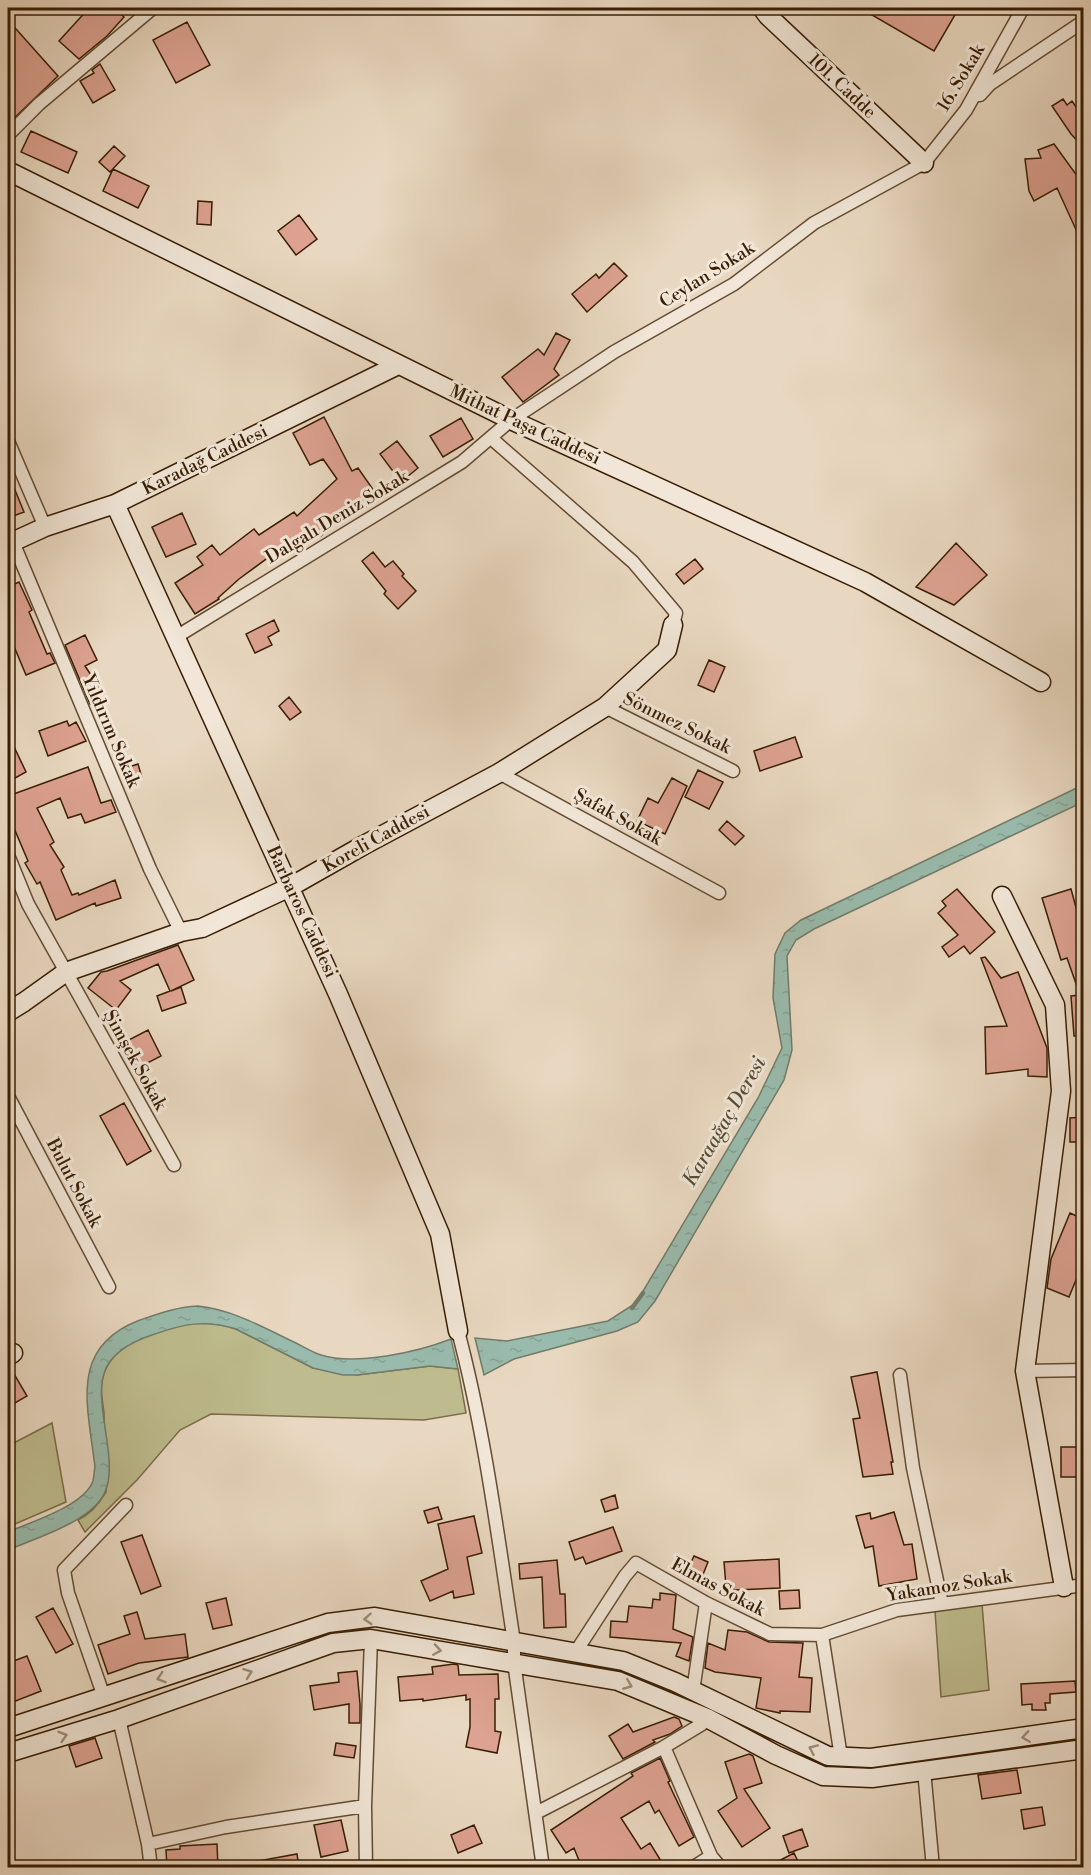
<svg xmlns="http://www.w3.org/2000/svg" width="1091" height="1875" font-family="'Libre Bodoni',serif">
<defs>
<pattern id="water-ripples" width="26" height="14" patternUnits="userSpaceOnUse" patternTransform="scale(1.5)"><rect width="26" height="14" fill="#99bbad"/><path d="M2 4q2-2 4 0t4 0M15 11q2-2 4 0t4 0" fill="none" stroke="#85a093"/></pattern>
</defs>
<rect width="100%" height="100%" fill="#e9d8c1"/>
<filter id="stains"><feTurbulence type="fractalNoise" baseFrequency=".00333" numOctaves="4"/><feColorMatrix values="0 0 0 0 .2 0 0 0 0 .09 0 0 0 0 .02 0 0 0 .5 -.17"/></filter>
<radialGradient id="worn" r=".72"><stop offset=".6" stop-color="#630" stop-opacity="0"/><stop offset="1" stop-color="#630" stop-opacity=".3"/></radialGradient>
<path fill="#bebc8e" stroke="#7b6c48" stroke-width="1.5" d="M198,1322L223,1325L236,1329L313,1368L357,1375L430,1366L458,1369L466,1413L424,1420L211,1414L180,1430L137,1480L85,1532L78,1520C90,1514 99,1504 106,1492C105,1466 105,1440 104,1413C103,1403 100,1391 102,1381C110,1339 161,1329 198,1322Z
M52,1423L66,1502L8,1527V1446Z
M982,1604L989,1690L941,1697L935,1611Z"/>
<path fill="url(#water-ripples)" stroke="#727c69" stroke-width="1.5" d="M1083,785V802L814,929L796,940L787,956L792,1050L784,1080L655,1301L638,1322L617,1331L514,1359L484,1375L475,1338L507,1341L608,1321L636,1303L758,1098L782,1048L773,998L775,954L785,933L801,920Z
M198,1306C234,1310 264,1328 296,1343C304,1347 312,1352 321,1355C355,1366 418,1352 451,1339L458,1369L430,1366L357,1375H343L313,1368L236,1329C204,1319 183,1324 152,1335C86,1357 101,1392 108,1449C110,1464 111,1481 104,1494C90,1522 36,1538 8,1550V1532C31,1522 84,1506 93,1481C94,1477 94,1471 95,1467C88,1406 68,1347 140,1320C160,1313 177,1307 198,1306Z"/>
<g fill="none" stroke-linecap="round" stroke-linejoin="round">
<path stroke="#727c69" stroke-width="4.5" d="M632,1308L643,1293"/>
</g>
<path fill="#dda291" stroke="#381d03" stroke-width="1.5" d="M89,8H114L124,17L107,36L79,59L59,41Z
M860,8H959L934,51Z
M8,20L58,76L8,124Z
M187,22L210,65L176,83L153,40Z
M100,64L115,90L93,103L80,81L94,73L92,70Z
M1063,99L1067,105L1072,101L1083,117V147L1071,134L1052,106Z
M31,131L77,152L68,173L21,152Z
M1054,144L1083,184V245L1057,188L1034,201L1029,191L1025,159L1041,158L1038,150Z
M114,146L125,156L110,172L99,162Z
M113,169L149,186L138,208L103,191Z
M198,201L212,202L211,225L197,224Z
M299,215L317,239L296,255L278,231Z
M614,263L627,276L587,312L572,294L596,274L599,278Z
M556,333L570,340L554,369L559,375L523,402L502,377L538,349L544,355Z
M324,417L352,471L358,468L379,498L359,512L354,505L321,536L319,534L294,552L288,543L239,579L218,598L219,599L195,614L175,583L203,565L197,557L212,545L220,555L254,529L259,535L294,512L297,516L337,479L323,459L310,465L293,433Z
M461,418L473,439L443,457L430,436Z
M397,441L418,468L401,482L380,454Z
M8,473L24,512L8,518Z
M182,513L196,544L166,557L152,527Z
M956,543L987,575L954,605L916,587Z
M373,552L385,567L393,561L404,574L402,576L416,591L398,609L384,594L386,591L362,561Z
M695,559L703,569L684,584L676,574Z
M19,582L32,610L29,612L47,654L50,653L55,663L26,675L8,632V587Z
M274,620L279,631L268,637L272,645L255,653L246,634Z
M85,635L97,660L85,666L99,687L96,689L101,699L90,704L65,645Z
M709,660L725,667L714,692L698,685Z
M289,697L301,712L290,720L279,706Z
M67,721L69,726L76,722L86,741L48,756L39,731Z
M8,734L26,772L8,782Z
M795,737L802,757L760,771L754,751Z
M138,764L142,778L130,781L126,768Z
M88,767L101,803L111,800L116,812L85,823L81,814L68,818L60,798L37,808L54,842L50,845L64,867L61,870L72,895L78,893L79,895L115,880L121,898L96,906L95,903L56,920L40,882L37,884L25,863L28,861L8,814V796Z
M698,770L723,782L709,809L685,797Z
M672,778L687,786L665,834L637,821L648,798L658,803Z
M727,821L744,836L735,845L719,830Z
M957,889L995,932L970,954L964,946L949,957L942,947L958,935L938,913L946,906L942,901Z
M1071,889L1083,933V1036H1074L1071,996L1080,995L1067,958L1061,960L1042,898Z
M178,945L194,980L171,991L181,987L186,1003L162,1011L157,996L170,991L158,964L120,981L131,990L116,1010L88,988L101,972L107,971Z
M985,957L1001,978L1018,972L1047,1048V1077L1028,1076V1069L986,1074L985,1027L1007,1026L981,958Z
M148,1030L161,1056L134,1070L121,1044Z
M124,1103L151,1151L127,1165L100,1116Z
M1083,1117V1142H1070V1118Z
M1070,1213L1083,1219V1263L1069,1297L1047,1288L1051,1259Z
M8,1367H10L27,1396L8,1407Z
M877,1372L893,1462H891L893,1474L863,1477L853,1419L860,1418L851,1377Z
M1061,1447H1083V1477H1061Z
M615,1495L618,1508L605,1512L601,1500Z
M438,1507L442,1519L428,1523L424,1511Z
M894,1512L904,1545L912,1544L917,1579L879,1586L873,1546L865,1548L856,1516L870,1513L871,1519Z
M474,1516L482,1553L467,1557L474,1594L454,1598L453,1591L430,1601L421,1581L448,1569L438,1524Z
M613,1527L622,1551L586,1564L583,1557L575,1560L569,1542Z
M142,1535L161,1586L141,1594L121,1542Z
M694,1556L708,1562L702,1577L687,1571Z
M779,1559L780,1588L735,1590L726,1586L724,1562Z
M557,1560L560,1594H565L566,1627L544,1628L542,1577L520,1579L519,1564Z
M799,1590L800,1608L780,1609L779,1591Z
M660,1593L676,1595L673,1629L693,1637L689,1661L676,1656L681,1643L610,1637L611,1621L627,1622L629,1606L652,1608L653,1599L660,1600Z
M226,1598L232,1625L213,1629L206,1603Z
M53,1608L73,1644L56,1653L36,1617Z
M137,1612L145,1639L185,1634L188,1657L139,1663L108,1674L98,1645L130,1634L124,1616Z
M728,1630L747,1632L769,1642L803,1643L799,1677L812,1678L810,1712L780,1711V1713L756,1708L761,1678L715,1672L705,1668L708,1643L725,1650Z
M27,1656L41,1691L8,1704V1663Z
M454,1664L458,1665L459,1675L498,1674L499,1699H495V1731L501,1732L497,1753L466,1747L470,1727V1699L466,1700V1695L423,1701V1699L400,1701L398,1677L433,1674L432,1667Z
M357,1671L360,1704V1723H349V1704L314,1710L310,1686L339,1682L338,1673Z
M1075,1681L1076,1692L1050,1694V1703H1045L1046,1710H1032V1704L1022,1705L1021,1684Z
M674,1717L679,1719L682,1726L670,1734L653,1740L655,1742L623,1759L609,1736L628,1724L633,1732Z
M95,1738L102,1758L76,1767L69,1746Z
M336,1743L356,1746L354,1758L334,1755Z
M749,1754L753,1756L762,1783L744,1789L770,1828L742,1847L718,1811L737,1798L725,1762Z
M660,1758L670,1781L668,1782L694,1837L679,1846L659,1810L655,1813L649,1801L621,1818L641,1849L650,1843L661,1861L650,1868H582L574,1848L566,1853L551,1830L633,1776L631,1773Z
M1017,1770L1021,1793L982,1799L978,1775Z
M1042,1807L1045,1825L1024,1829L1021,1810Z
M341,1820L348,1851L321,1857L314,1825Z
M474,1825L482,1843L458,1853L451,1835Z
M802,1829L808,1846L789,1853L783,1836Z
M217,1844L218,1868H167L166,1850L180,1849V1846Z
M794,1853L801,1868H765Z
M297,1854L299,1868H259L258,1861Z"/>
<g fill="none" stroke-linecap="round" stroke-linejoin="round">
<defs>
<path id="street" d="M980,95L990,84L1084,21
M8,135L39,104L153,8
M491,438L633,562L676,613L673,625
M8,441L45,527
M13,542L150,869L181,932
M176,637L462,462L511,420L614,352L734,284L814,223L924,163L966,110L1023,8
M605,707L733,771
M499,773L719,893
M8,855L28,904L174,1165
M8,1096L109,1287
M458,1331C485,1433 498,1538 514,1642V1662L543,1868
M1025,1371L1084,1370
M900,1375L913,1468L942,1604
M822,1635L841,1757
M575,1653L625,1576L636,1563L706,1603L770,1634L822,1635L897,1610L1084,1585
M693,1691L706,1603
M104,1697L68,1593L64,1570L126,1505
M119,1719L148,1844L151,1868
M664,1747L711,1856L721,1868
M924,1770L933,1868
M536,1813L664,1747L702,1724L707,1718
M148,1844L226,1827L365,1806
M366,1868L365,1806L371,1639
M692,1868L711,1856"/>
<path id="secondary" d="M762,8L768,16L924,163
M8,171L511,420L865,582L1041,682
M115,504L338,994L440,1234L458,1331
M8,544L45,527L115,504L398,365
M1002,896L1055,1005L1061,1091L1025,1371L1064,1587
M8,1012L24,1002L66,972L181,932L202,928L290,887L364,845L499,773L605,707L667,650L673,625
M8,1356L13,1353
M8,1728L328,1623L375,1617L623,1661L675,1682L828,1756L871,1758L1084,1728
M8,1753L119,1719L333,1643L371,1639L618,1681L707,1718L776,1755L823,1776L872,1778L1084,1749"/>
</defs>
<use href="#street" stroke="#644c32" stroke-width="15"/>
<use href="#secondary" stroke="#381d03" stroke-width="21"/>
<use href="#street" stroke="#f1e6d7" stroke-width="12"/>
<use href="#secondary" stroke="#f1e6d7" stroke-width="18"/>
</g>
<defs><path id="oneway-chevron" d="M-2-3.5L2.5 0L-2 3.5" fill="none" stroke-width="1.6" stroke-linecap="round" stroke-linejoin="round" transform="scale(1.5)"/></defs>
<g stroke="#9e8c78">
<use href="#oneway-chevron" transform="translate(368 1619) rotate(176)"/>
<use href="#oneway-chevron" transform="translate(437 1650) rotate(9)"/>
<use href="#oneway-chevron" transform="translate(248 1673) rotate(-20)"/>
<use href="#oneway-chevron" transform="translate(161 1678) rotate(162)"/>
<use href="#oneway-chevron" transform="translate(628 1685) rotate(22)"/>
<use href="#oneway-chevron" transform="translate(63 1736) rotate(-17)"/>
<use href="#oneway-chevron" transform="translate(1026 1737) rotate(172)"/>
<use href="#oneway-chevron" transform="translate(813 1749) rotate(-156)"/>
</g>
<g text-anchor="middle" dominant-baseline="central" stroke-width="6" stroke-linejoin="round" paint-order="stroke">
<g font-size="18" fill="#381d03" stroke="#f1e6d7">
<text transform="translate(961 78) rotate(-59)">16. Sokak</text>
<text transform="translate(842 86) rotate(43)">101. Cadde</text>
<text transform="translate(707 275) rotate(-32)">Ceylan Sokak</text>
<text transform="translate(525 425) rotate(25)">Mithat Paşa Caddesi</text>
<text transform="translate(205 460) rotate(-26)">Karadağ Caddesi</text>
<text transform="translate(337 517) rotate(-31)">Dalgalı Deniz Sokak</text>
<text transform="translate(677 723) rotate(26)">Sönmez Sokak</text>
<text transform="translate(111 731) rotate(67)">Yıldırım Sokak</text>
<text transform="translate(618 817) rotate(29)">Şafak Sokak</text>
<text transform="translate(376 839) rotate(-29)">Koreli Caddesi</text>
<text transform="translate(302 912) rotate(65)">Barbaros Caddesi</text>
<text transform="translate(135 1060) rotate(61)">Şimşek Sokak</text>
<text transform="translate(74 1183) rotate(62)">Bulut Sokak</text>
<text transform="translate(949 1586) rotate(-9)">Yakamoz Sokak</text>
<text transform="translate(718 1587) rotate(28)">Elmas Sokak</text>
</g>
<g font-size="20" font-style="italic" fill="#554c36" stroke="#f1e6d7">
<text transform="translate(725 1122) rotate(-60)">Karaağaç Deresi</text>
</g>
</g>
<rect width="1091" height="1875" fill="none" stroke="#e9d8c1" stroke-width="30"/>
<rect x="9" y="9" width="1073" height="1857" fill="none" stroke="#381d03" stroke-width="3"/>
<rect x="15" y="15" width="1061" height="1845" fill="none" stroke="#381d03" stroke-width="1.5"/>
<rect width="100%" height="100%" filter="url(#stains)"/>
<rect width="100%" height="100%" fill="url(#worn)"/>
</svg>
